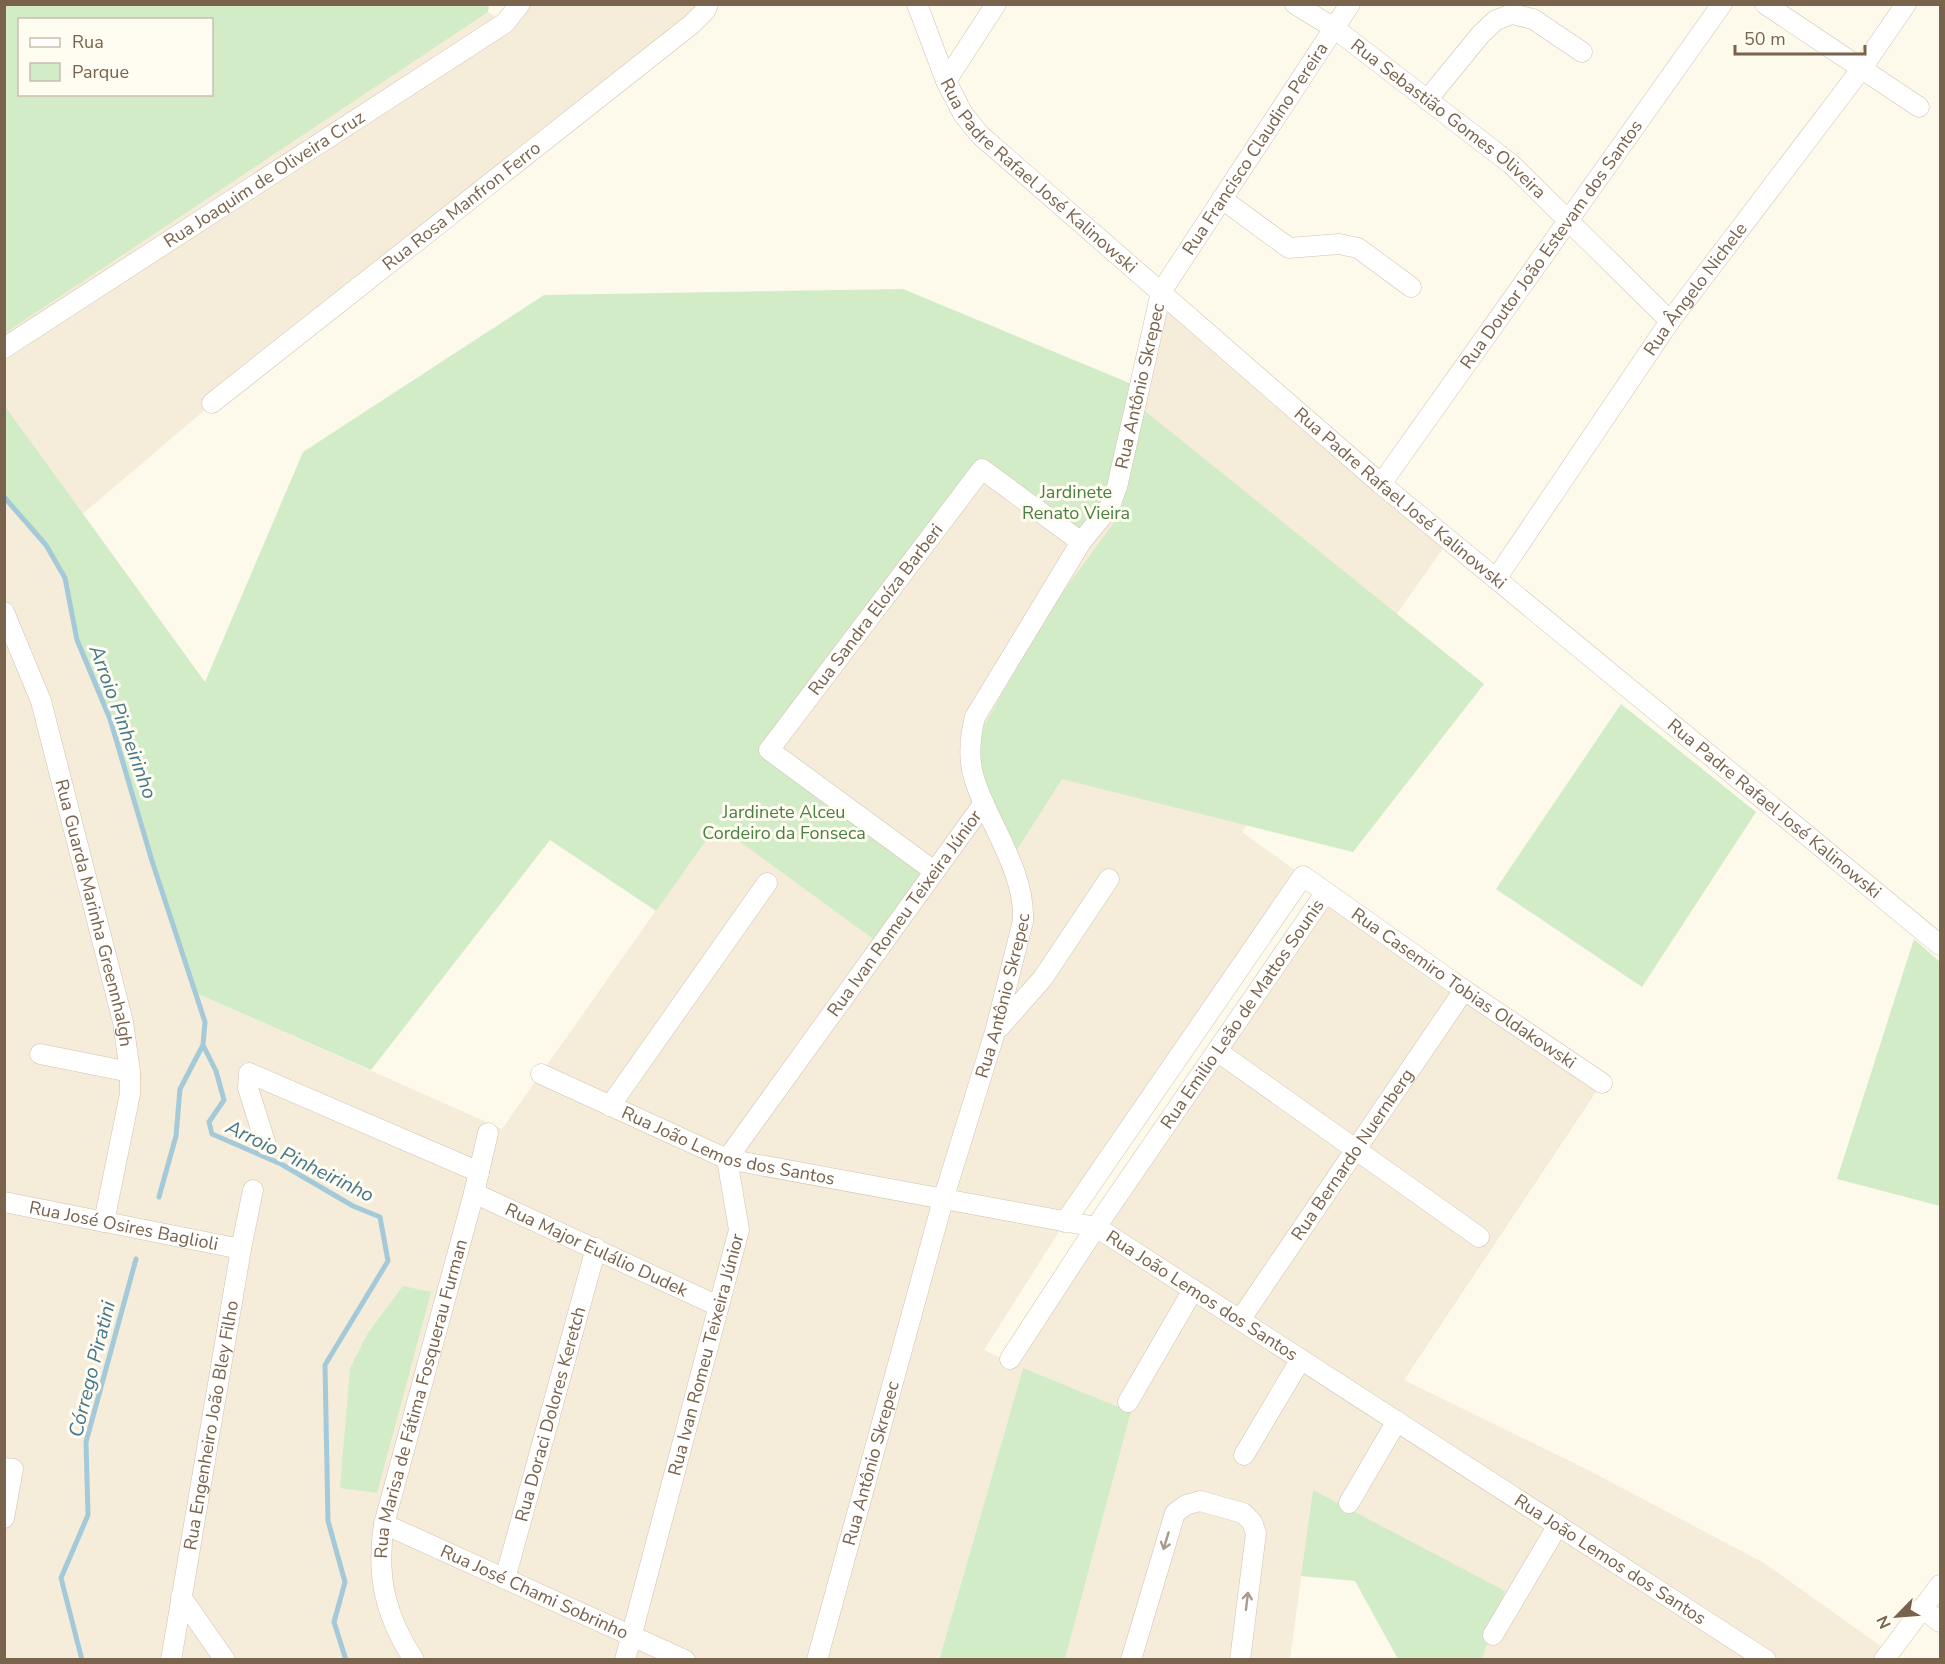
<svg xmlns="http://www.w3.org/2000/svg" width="1945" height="1664" font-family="'Nunito Sans',sans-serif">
<rect width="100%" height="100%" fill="#fdf9eb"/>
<path fill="#f5ecd9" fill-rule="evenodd" d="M5,4H476L505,23L520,5H708L213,403L46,545L65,578L77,640L110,719L152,861L196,993L502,1129L769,750L982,469L1120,473L1161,292L1449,540L1242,832L1303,876L1065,1222L984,1350L1008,1361L1326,892L1602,1083L1404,1380L1586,1469L1764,1563L1889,1652L1896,1659H1474L1313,1490L1290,1659H1065L1131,1412L1023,1368L939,1659L5,1660ZM20,20H212V94H20Z"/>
<path fill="#d2ecc8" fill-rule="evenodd" d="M5,4H489V5L488,12L5,333ZM20,20H212V94H20Z
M903,289L1139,387L1120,474L1081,542L983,469L764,757L923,875L876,941L717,825L656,911L550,840L371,1070L196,993L152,861L110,719L77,640L65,578L46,545L5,497L4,405L205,682L303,452L544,295Z
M1145,411L1484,684L1353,852L1062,779L1013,856L987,795L974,736L977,719L985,724L1047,614L1120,514Z
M1621,704L1756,812L1642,987L1496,889Z
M1914,939L1940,962V1206L1837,1179Z
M403,1286L431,1292L377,1493L340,1488L350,1368L368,1333Z
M1023,1368L1131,1412L1065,1659L939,1660Z
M1313,1490L1505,1591L1482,1659H1398L1355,1581L1301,1576Z"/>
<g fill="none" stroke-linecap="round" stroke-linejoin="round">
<path stroke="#a4cada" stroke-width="5" d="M4,497L46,545L65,578L77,640L110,719L152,861L205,1022L203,1045L216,1071L224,1100L209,1122L212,1134L281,1164L353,1206L380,1217L388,1261L325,1365L328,1521L345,1582L334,1622L346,1660
M159,1197L176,1136L180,1089L203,1045
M82,1660L61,1578L88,1515L86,1442L136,1259"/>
<defs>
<g id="minor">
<path id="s1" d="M917,4L946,81L963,114L980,135L1381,484L1940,945"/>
<path id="s2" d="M1295,4L1334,28L1511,164L1670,321"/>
<path d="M1765,4L1919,107"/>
<path d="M946,81L996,4"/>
<path d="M1427,100L1481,34L1496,20L1512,14L1533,19L1582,52"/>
<path d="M1222,199L1289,248L1339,244L1358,248L1411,287"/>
<path id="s3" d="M4,348L505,23L520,4"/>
<path id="s4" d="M212,403L692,24L705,11L708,4"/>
<path id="s5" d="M1381,484L1722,4"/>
<path id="s6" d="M1496,579L1670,321L1862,68L1906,4"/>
<path id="s7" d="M4,612L41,701L123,1022L130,1072V1094L104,1222"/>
<path id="s8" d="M934,871L769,750L982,469L1081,542"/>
<path d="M999,1028L1043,978L1109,879"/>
<path d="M1217,1051L1479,1237"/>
<path d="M40,1054L130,1072"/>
<path id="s9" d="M541,1074L727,1159L1096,1227L1766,1660"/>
<path d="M610,1106L767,883"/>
<path d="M266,1145L248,1088L249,1073L479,1172"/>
<path id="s10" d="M474,1193L718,1306"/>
<path id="s11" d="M4,1202L241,1249"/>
<path id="s12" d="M1065,1222L1303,876L1464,990L1602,1083"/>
<path id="s13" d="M1240,1320L1464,990"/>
<path id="s14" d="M1010,1359L1096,1227L1326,892"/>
<path d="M1128,1402L1193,1290"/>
<path d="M1244,1455L1301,1359"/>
<path d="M4,1468L13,1469L4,1518"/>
<path d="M1349,1503L1397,1421"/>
<path id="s15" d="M384,1524L685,1660"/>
<path id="s16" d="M505,1579L596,1248"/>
<path d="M181,1597L225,1660"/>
<path d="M1922,1608L1940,1622"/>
<path d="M1493,1635L1558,1525"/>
<path id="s17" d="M171,1660L241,1249L253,1190"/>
<path id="s18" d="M414,1660C385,1616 376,1576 384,1524L474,1193L488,1133"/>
<path id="s19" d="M625,1660L739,1230L727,1159L984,803"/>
<path id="s20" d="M817,1660L943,1200L995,1032L1023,921C1025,870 990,827 975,781C968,761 970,737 975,717L1081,542L1109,508L1117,487L1161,292L1350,4"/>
<path d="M1131,1660L1175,1513L1186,1505L1200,1501L1243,1513L1252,1522L1256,1533L1240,1660"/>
<path d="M1884,1660L1940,1585"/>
</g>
</defs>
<use href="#minor" stroke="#d1c2af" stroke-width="21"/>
<use href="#minor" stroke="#fff" stroke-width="20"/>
</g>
<defs><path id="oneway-shaft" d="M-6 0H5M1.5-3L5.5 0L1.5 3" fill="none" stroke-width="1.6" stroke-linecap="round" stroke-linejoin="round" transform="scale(1.5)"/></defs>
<g stroke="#a99a8b">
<use href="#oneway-shaft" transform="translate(1166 1541) rotate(107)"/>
<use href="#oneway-shaft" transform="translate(1247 1601) rotate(-83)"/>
</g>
<g text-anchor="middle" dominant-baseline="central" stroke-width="6" stroke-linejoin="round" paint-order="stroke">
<g font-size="18" fill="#7a634c" stroke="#fffcf2">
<text stroke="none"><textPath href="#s2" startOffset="192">Rua Sebastião Gomes Oliveira</textPath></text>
<text stroke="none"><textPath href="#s20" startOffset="1624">Rua Francisco Claudino Pereira</textPath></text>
<text stroke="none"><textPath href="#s1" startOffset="216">Rua Padre Rafael José Kalinowski</textPath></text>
<text stroke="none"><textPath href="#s3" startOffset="310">Rua Joaquim de Oliveira Cruz</textPath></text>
<text stroke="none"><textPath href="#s4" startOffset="318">Rua Rosa Manfron Ferro</textPath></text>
<text stroke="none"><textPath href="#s5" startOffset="294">Rua Doutor João Estevam dos Santos</textPath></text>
<text stroke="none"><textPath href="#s6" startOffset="352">Rua Ângelo Nichele</textPath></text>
<text stroke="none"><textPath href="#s20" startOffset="1356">Rua Antônio Skrepec</textPath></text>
<text stroke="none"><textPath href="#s1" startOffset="702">Rua Padre Rafael José Kalinowski</textPath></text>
<text stroke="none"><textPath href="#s8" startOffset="381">Rua Sandra Eloíza Barberi</textPath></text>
<text stroke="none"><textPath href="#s1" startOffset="1188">Rua Padre Rafael José Kalinowski</textPath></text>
<text stroke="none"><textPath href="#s19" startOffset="820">Rua Ivan Romeu Teixeira Júnior</textPath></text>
<text stroke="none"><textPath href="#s7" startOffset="315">Rua Guarda Marinha Greennhalgh</textPath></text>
<text stroke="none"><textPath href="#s12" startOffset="616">Rua Casemiro Tobias Oldakowski</textPath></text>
<text stroke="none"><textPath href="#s20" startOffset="690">Rua Antônio Skrepec</textPath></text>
<text stroke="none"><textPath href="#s14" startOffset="416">Rua Emilio Leão de Mattos Sounis</textPath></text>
<text stroke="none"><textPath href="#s9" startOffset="202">Rua João Lemos dos Santos</textPath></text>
<text stroke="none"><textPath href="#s13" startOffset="200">Rua Bernardo Nuernberg</textPath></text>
<text stroke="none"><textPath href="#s11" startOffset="122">Rua José Osires Baglioli</textPath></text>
<text stroke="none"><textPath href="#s10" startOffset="135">Rua Major Eulálio Dudek</textPath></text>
<text stroke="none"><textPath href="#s9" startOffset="706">Rua João Lemos dos Santos</textPath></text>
<text stroke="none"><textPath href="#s19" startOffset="316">Rua Ivan Romeu Teixeira Júnior</textPath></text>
<text stroke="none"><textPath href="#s18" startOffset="273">Rua Marisa de Fátima Fosquerau Furman</textPath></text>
<text stroke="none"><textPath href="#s16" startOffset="171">Rua Doraci Dolores Keretch</textPath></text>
<text stroke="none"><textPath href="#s17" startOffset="238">Rua Engenheiro João Bley Filho</textPath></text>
<text stroke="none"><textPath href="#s20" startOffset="204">Rua Antônio Skrepec</textPath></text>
<text stroke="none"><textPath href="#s9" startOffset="1192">Rua João Lemos dos Santos</textPath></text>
<text stroke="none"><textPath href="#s15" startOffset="165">Rua José Chami Sobrinho</textPath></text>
</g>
<g font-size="18" fill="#4c8043" stroke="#fffcf2">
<text x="1076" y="492">Jardinete<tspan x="1076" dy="21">Renato Vieira</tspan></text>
<text x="784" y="812">Jardinete Alceu<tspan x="784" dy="21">Cordeiro da Fonseca</tspan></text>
</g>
<g font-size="20" font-style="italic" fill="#45778d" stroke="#fffcf2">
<text transform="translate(123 722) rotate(70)">Arroio Pinheirinho</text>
<text transform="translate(300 1161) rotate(26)">Arroio Pinheirinho</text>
<text transform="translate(92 1369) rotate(-76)">Córrego Piratini</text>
</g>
</g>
<rect width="1945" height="1664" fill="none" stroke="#7a634c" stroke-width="12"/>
<rect x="18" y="18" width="195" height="78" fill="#fffcf2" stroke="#cabfb0" stroke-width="1.5"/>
<rect x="30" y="38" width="30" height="9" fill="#ffffff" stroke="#cabfb0" stroke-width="1.5"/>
<text x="72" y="48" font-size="18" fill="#7a634c">Rua</text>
<rect x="30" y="63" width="30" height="18" fill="#d2ecc8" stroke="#cabfb0" stroke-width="1.5"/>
<text x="72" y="78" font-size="18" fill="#7a634c">Parque</text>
<g transform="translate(1897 1616) rotate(245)" stroke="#fffcf2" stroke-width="4.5" paint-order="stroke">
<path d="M0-4.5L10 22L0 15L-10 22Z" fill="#7a634c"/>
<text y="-9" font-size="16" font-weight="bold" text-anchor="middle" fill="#7a634c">N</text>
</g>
<path d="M1735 45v9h130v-9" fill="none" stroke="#7a634c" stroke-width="3"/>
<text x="1744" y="45" font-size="18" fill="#7a634c" stroke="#fffcf2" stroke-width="4.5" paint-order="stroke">50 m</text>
</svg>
